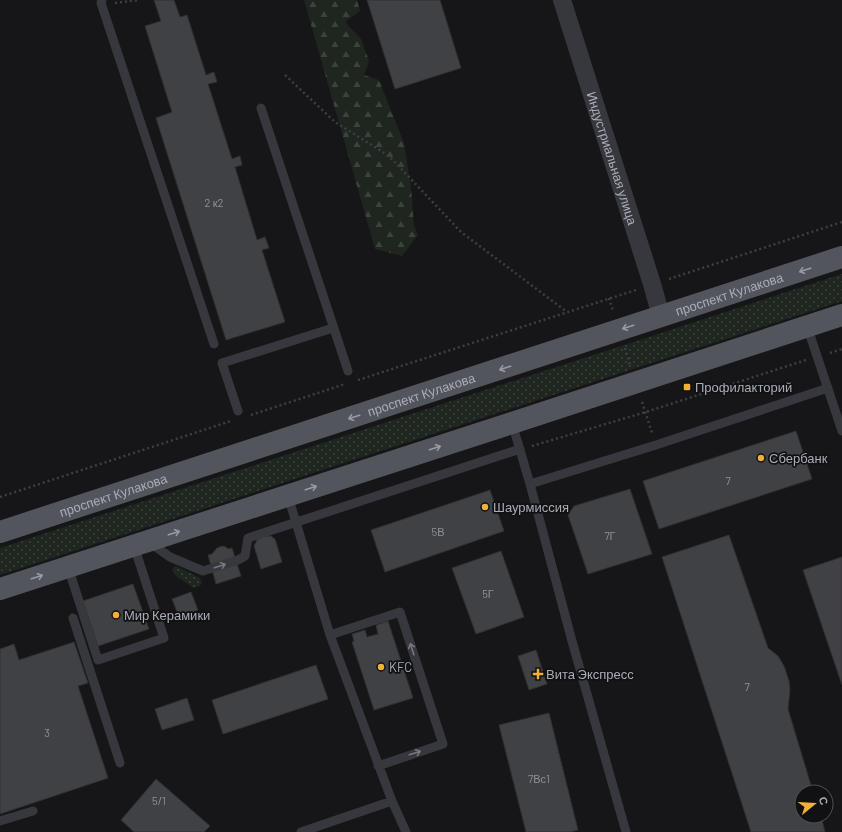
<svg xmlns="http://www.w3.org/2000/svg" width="842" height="832" font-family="Barlow,sans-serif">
<defs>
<pattern id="grass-dots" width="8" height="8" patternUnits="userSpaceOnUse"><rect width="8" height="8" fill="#1e261f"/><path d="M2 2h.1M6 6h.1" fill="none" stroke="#3c433d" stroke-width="1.8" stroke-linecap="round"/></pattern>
<pattern id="forest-firs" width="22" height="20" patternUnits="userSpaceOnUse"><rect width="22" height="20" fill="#1e261f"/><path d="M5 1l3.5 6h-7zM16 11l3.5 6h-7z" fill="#3c433d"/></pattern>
</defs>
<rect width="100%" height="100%" fill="#161618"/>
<path fill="url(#grass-dots)" d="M842,274V301L0,575V548Z
M176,566L200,578L202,582L200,586L194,588L176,576L172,570L173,568Z"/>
<path fill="url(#forest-firs)" d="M304,0H357L360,11L345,22L361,39L369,61L364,75L379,80L404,143L411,188L414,226L418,235L402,256L375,249Z"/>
<path fill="#404145" stroke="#303034" d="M154,0H174L180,17L187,15L206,75L214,72L217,82L208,84L232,159L240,156L242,165L235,167L257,240L265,237L269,248L262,250L285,322L226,340L156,118L172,112L145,26L161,21Z
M367,0H440L461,68L395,89Z
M796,431L812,479L659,529L643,481Z
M630,489L652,554L588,574L568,515L574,506Z
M490,490L504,531L385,572L371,530Z
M729,535L768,648L778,656L784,666L789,681L790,690L788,709L813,792H802V816H821L825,832H751L662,557Z
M267,536H271L275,539L282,562L261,569L254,546L257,540L262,537Z
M222,546L226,547L228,549L232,548L241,576L216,584L208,555L212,554L217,548Z
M501,551L524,617L476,634L452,568Z
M842,557V685L803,570Z
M133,584L149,629L98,646L83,601Z
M191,592L198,610L179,617L172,599Z
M388,621L413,698L374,710L352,642L354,641L352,634L365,630L367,637L378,634L376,625Z
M74,642L88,683L78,686L108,778L0,814V649L14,644L19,660Z
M536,650L547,684L529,690L518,656Z
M316,665L328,699L223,734L212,700Z
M187,698L194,720L162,730L155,709Z
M549,713L578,830L570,832H526L499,725Z
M156,779L210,826L204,832H134L121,820Z"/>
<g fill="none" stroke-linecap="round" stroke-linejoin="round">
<path stroke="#3d3f44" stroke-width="2.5" stroke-dasharray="2 3" stroke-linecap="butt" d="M115,3L138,0
M285,75L335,122L389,156L461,232L567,312
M669,279L842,222
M609,298L613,311
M625,348L630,365
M830,353L842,349
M358,380L636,290
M642,402L652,433
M251,415L345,384
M532,446L646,412L806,360
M0,497L231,421"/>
<path stroke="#37383d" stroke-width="9" d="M102,0L101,3L214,344
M261,108L348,371
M807,326L842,431
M238,411L222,363L333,328
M512,423L530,484L572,641L626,832
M530,484L656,445L828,388
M288,496L330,635L392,801L406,832
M149,542L170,557L203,571L238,560L245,556L248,538L520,449
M68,567L98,660L164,638L134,546
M73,618L120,763
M330,635L400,612L443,744L378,766
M0,821L33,811
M301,832L392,801"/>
<path stroke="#37383d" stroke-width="18" id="s1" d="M562,0L652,284L661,316"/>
<g stroke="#53555c" stroke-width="22">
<path id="s2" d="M0,532L842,257"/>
<path d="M0,589L512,423L842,315"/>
</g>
</g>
<defs><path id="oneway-shaft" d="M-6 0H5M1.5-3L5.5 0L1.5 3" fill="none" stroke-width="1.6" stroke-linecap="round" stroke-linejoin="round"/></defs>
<g stroke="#979ba6">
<use href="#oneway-shaft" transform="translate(805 270) rotate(162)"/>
<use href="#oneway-shaft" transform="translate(628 327) rotate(162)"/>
<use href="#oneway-shaft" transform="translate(505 368) rotate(162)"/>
<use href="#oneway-shaft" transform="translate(354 417) rotate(162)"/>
<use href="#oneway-shaft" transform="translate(435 448) rotate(-18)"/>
<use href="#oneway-shaft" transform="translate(311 488) rotate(-18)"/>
<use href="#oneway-shaft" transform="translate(174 533) rotate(-18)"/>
<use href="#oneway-shaft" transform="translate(37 577) rotate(-18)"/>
</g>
<g stroke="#757881">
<use href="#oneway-shaft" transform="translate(220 566) rotate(-18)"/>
<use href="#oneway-shaft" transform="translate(412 649) rotate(-108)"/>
<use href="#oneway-shaft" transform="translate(415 753) rotate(-18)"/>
</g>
<g fill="#f2b134" stroke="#111113" stroke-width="1.5">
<rect x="683" y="383" width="8" height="8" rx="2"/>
<circle cx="761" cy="458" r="4"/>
<circle cx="485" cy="507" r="4"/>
<circle cx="116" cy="615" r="4"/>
<circle cx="381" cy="667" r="4"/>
<path d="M536 668h4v4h4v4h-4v4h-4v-4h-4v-4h4z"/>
</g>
<g text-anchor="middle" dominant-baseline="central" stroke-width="3.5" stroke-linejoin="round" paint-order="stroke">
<g font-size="11" fill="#8e929b">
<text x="214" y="202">2 к2</text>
<text x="728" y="480">7</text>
<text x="438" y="531">5В</text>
<text x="610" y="535">7Г</text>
<text x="488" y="593">5Г</text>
<text x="747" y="686">7</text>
<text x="47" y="732">3</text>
<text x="539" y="778">7Вс1</text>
<text x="159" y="800">5/1</text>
</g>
<g font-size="13" fill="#a8adb8" stroke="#111113">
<text stroke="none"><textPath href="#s1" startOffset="166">Индустриальная улица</textPath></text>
<text stroke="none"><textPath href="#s2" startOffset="767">проспект Кулакова</textPath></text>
<text stroke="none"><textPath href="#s2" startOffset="443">проспект Кулакова</textPath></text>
<text stroke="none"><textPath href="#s2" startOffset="119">проспект Кулакова</textPath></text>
</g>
<g font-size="13" fill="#a8adb8" stroke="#111113" text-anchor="start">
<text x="695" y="387">Профилакторий</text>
<text x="769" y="458">Сбербанк</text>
<text x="493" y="507">Шаурмиссия</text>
<text x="124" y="615">Мир Керамики</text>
<text x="389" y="667">KFC</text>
<text x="546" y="674">Вита Экспресс</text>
</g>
</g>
<g transform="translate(814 804) rotate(72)"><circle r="19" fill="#111113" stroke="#4d4f55"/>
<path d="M0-3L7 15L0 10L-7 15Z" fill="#f2b134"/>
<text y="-6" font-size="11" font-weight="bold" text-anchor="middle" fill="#a8adb8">С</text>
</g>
</svg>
